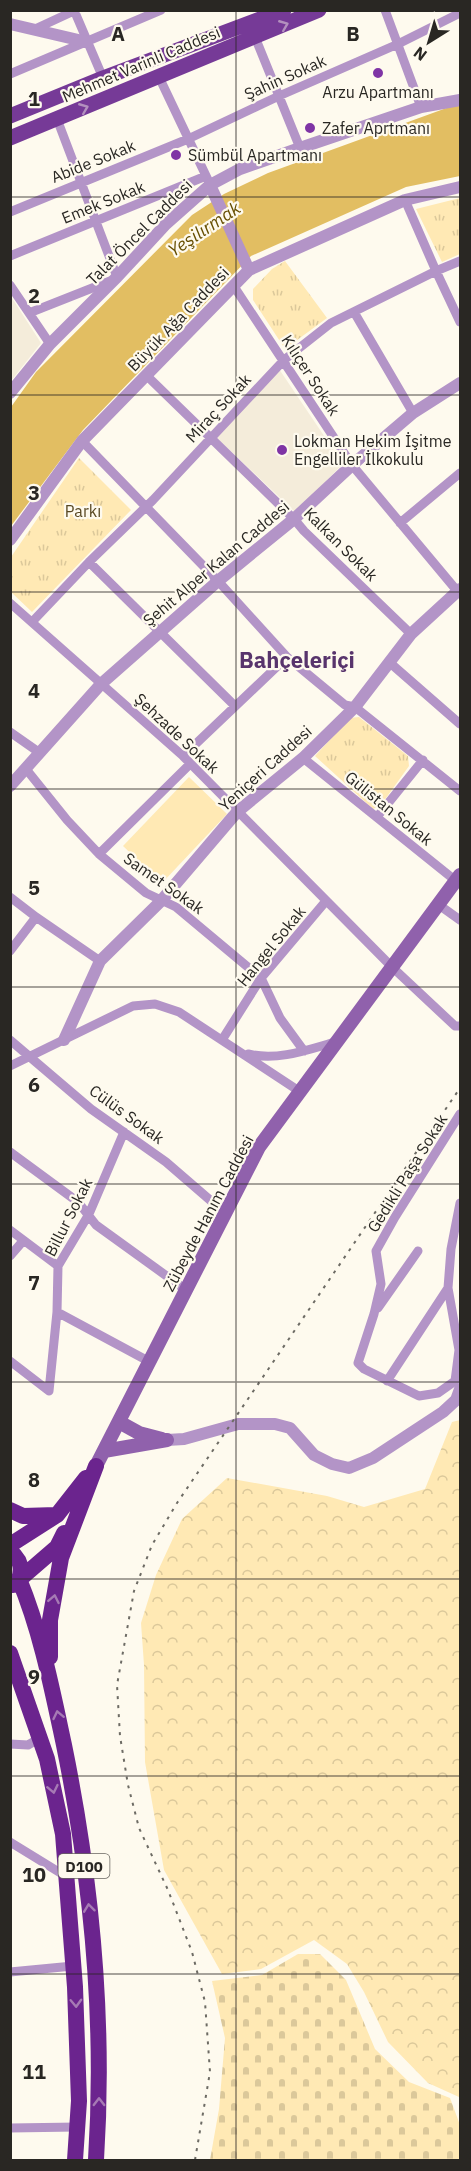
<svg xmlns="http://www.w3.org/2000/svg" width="471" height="2171" font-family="'IBM Plex Sans',sans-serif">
<defs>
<pattern id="grass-tufts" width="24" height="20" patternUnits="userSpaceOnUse" patternTransform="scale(1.5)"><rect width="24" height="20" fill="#ffe9b4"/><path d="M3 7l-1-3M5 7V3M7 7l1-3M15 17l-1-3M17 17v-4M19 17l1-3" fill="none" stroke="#dbc89a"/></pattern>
<pattern id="forest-crowns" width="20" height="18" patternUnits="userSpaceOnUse" patternTransform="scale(1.5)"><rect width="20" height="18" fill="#ffe9b4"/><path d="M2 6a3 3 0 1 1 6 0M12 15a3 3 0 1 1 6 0" fill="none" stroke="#dbc89a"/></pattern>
<pattern id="cemetery-stones" width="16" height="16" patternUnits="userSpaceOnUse" patternTransform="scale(1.5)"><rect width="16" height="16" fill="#ffe9b4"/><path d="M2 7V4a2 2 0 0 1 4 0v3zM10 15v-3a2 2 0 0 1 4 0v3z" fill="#dbc89a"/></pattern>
</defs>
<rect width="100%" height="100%" fill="#fefaee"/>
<path fill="#f4ecda" d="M10,295L41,343L11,381H10Z
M279,369L343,464L295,512L216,437Z"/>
<path fill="url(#grass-tufts)" d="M460,198V254L442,262L416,209Z
M285,261L327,318L285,349L253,300V289L272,269Z
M79,458L131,510L32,612L11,592V557Z
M359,717L408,756L409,766L381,805L373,809L315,756L350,718Z"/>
<path fill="url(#forest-crowns)" d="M460,1420V2101L459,2097L428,2083L388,2042L364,1992L347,1964L314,1940L261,1969L222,1974L164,1870L145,1762L144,1665L141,1623L156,1575L182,1519L227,1478L327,1496L364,1507L425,1489L452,1422Z"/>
<path fill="url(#cemetery-stones)" d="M298,1954H320L346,1980L375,2049L409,2082L450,2098L460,2125V2160H210L219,2109L225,2038L212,1981L262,1975Z"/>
<path fill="#ffe9b4" d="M189,777L227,814L162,883L123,846Z"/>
<path fill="#e2be62" d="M460,105V176L406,187L251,256L83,430L11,526V407L36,372L192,215L224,194L268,173L452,106Z"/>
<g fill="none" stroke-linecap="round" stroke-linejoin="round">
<path stroke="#b394c7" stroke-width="9" d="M74,10L103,78
M385,10L421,107
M35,29L76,10
M255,37L300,148
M10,74L161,10
M159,77L208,180
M57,119L117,277
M405,200L436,271L460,322
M10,212L188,139L279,96L398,44L460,13
M10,256L206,176
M10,285L29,313L110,281
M233,285L352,465L458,592
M354,312L413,413
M29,313L50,344
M146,375L294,519L304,531L411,634
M82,441L218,581L287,657L345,705L355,707L460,791
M400,523L460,473
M89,562L235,706
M10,603L183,756L392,967L455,1026H460
M32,622L89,562L153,500L284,360L331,323L436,271L460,261
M389,662L460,724
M10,732L40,753
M183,756L287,657
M303,758L456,881
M26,769L67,820L99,854L146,893L176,907L261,978L280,1018L304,1051
M377,817L423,760
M99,854L190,764
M10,897L36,917L100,961
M439,905L460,920
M10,951L36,917
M10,1040L91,1109L166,1162L225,1213
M222,1040L261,978L326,901
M248,1054C278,1061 307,1050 335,1042
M10,1066L133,1006L155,1004L179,1012L299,1091
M10,1152L78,1202L96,1225L186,1290
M10,1230L58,1266
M10,1256L23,1241
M448,1288L459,1350L455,1381L438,1393L419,1396L364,1369L358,1363L374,1314L381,1284L376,1251L395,1217L460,1114
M378,1308L418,1251
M57,1312L150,1362
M10,1361L49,1391
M387,1381L448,1288L451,1249L460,1203
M49,1391L57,1312L58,1266L89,1214L124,1132
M10,1744L28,1745L40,1738
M10,1842L67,1877
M10,1972L73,1966
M10,2128L77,2127"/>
<path stroke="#b394c7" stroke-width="12" d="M10,24L87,42
M210,185L249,270
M10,393L50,344L117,277L166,224L210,185L240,169L300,148L421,107L460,100
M10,540L82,441L249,270L405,200L460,187
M10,786L101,684L218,581L294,519L352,465L413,413L460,383
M64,1040L100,961L161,901L237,812L303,758L355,707L411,634L460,589
M167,1440L184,1439L238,1424H275L290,1428L314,1455L332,1464L349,1468L373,1458L443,1412L456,1400L460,1389"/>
<path stroke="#9061ac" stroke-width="14" d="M119,1422L139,1433L162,1439
M104,1451L167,1440
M96,1466L259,1147L460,875"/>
<path stroke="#763a97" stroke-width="15" d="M10,116L103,78L284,10
M10,138L319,10"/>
<path stroke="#6b248e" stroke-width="16" d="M10,1510L23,1516L56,1515
M10,1545L57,1515L86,1478
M10,1551C20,1559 23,1567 19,1579
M19,1579C41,1632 52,1689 64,1745C92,1882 105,2021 96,2160
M13,1585L57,1547L64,1533
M10,1653L47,1759L63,1834L75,1987L79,2101L75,2160
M50,1657V1620L61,1558L96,1466"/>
<path stroke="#6d6b64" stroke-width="2" stroke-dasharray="3 6" stroke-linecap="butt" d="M195,2160L210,2072L205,2002L192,1952L168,1890L139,1828L128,1785L120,1736L117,1685L134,1591L152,1545L177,1503L460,1088"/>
</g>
<defs><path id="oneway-chevron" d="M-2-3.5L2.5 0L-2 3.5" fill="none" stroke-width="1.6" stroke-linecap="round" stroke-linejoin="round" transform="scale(1.5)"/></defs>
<g stroke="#b390be">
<use href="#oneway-chevron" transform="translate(284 25) rotate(-22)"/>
<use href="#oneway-chevron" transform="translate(84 108) rotate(-22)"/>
</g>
<g stroke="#a67ab4">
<use href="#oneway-chevron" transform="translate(54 1599) rotate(-79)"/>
<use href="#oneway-chevron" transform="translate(58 1715) rotate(-102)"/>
<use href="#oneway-chevron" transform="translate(53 1789) rotate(78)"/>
<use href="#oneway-chevron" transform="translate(89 1908) rotate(-97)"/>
<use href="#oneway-chevron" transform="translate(76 2003) rotate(88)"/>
<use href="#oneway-chevron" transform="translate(99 2102) rotate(-90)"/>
</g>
<path fill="none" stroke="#292723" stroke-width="1.5" stroke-opacity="0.55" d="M236,10V2160M10,197H460M10,395H460M10,592H460M10,789H460M10,987H460M10,1184H460M10,1382H460M10,1579H460M10,1776H460M10,1974H460"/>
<g fill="#7f34a5" stroke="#fefaee" stroke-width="2">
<circle cx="378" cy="73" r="6"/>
<circle cx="310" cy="128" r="6"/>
<circle cx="176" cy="155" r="6"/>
<circle cx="282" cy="450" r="6"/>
</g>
<g text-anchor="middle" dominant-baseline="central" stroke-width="4.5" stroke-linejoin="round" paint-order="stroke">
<rect fill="#fefaee" stroke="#696660" stroke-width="1.5" x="58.5" y="1854" width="51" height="24" rx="4.5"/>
<g font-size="15" font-weight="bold" fill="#292723">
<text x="84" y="1866">D100</text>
</g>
<g font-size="16" fill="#292723" stroke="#fefaee">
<text transform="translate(141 64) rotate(-23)">Mehmet Varinli Caddesi</text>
<text transform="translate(285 77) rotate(-24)">Şahin Sokak</text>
<text transform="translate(93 161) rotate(-22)">Abide Sokak</text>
<text transform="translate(103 202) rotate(-22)">Emek Sokak</text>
<text transform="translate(139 232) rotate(-45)">Talat Öncel Caddesi</text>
<text transform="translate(178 319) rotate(-46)">Büyük Ağa Caddesi</text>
<text transform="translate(311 375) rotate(57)">Kılıçer Sokak</text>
<text transform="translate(218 408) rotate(-47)">Miraç Sokak</text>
<text transform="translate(341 544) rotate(45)">Kalkan Sokak</text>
<text transform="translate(216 563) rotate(-40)">Şehit Alper Kalan Caddesi</text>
<text transform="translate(177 733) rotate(43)">Şehzade Sokak</text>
<text transform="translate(265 768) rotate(-42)">Yeniçeri Caddesi</text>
<text transform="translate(389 808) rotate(39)">Gülistan Sokak</text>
<text transform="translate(164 883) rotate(35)">Samet Sokak</text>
<text transform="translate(271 946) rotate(-51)">Hangel Sokak</text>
<text transform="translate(127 1114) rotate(36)">Cülüs Sokak</text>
<text transform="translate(407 1173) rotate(-58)">Gedikli Paşa Sokak</text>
<text transform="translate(208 1213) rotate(-62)">Zübeyde Hanım Caddesi</text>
<text transform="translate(68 1217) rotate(-63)">Billur Sokak</text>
</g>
<g font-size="16" fill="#292723" stroke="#fefaee" text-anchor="start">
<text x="378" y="92" text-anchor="middle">Arzu Apartmanı</text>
<text x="322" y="128">Zafer Aprtmanı</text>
<text x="188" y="155">Sümbül Apartmanı</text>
<text x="294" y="441">Lokman Hekim İşitme<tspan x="294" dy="18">Engelliler İlkokulu</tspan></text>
</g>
<g font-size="16" fill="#594923" stroke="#fefaee">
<text x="83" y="511">Parkı</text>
</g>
<g font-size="18" font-style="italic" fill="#674f02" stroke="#fefaee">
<text transform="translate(204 229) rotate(-34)">Yeşilırmak</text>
</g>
<g font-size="22" font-weight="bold" fill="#58346c" stroke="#fefaee">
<text x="297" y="659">Bahçeleriçi</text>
</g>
</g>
<g font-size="20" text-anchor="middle" font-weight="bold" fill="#292723" stroke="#fefaee" stroke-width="4.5" stroke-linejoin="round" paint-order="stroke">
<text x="118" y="41">A</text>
<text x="353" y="41">B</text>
<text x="34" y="106">1</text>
<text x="34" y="303">2</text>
<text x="34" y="500">3</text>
<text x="34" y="698">4</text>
<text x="34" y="895">5</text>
<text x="34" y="1092">6</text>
<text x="34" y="1290">7</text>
<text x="34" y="1487">8</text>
<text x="34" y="1684">9</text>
<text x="34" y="1882">10</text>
<text x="34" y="2079">11</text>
</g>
<rect width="471" height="2171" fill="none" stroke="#292723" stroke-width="24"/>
<g transform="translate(429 42) rotate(217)" stroke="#fefaee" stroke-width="4.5" paint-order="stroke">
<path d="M0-4.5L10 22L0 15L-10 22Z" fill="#292723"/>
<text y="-9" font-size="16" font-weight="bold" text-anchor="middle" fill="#292723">N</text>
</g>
</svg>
